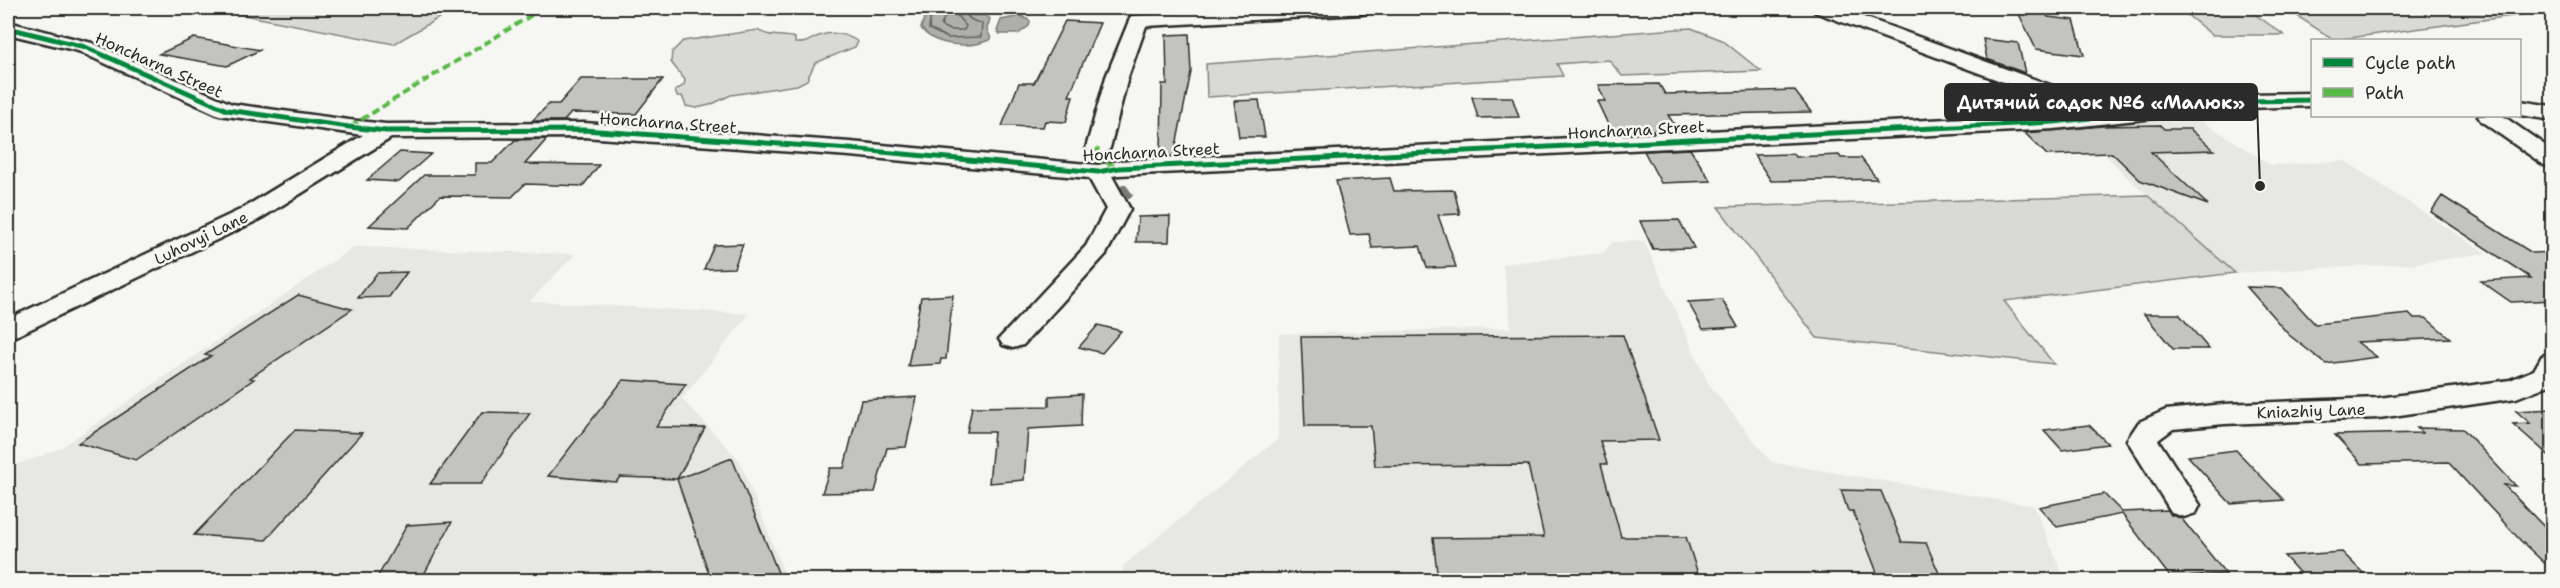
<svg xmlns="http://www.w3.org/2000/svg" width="2560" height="588" font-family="'Shantell Sans',sans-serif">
<rect width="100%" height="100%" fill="#f6f6f2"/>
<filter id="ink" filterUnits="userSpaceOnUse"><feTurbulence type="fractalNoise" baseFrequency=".0167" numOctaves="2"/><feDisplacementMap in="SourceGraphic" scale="12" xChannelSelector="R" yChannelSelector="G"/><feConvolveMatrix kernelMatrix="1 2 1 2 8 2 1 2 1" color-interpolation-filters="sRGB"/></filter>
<g filter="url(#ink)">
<path fill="#e7e7e3" d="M2181,108L2271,165L2345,161L2486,253L2419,263L2235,273L2127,177L2071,120Z
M1644,241L1708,383L1771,462L2034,506L2065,580H1119L1124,565L1278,439L1279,334L1511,328L1503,264L1604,253L1612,242Z
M354,247L575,254L530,301L749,314L682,399L740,461L787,580H8V468L59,449Z"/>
<path fill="#d9d9d5" stroke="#828280" stroke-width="1.5" d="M207,8H456L394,44Z
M2148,8H2246L2284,35H2212L2181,10Z
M2285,8H2532L2541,12L2334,40Z
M1691,28L1722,40L1761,71L1622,76L1609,60L1557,64L1563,76L1207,97L1206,64Z
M758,30C768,38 783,34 795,38V43C811,44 809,38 822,35C833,31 849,35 858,42L855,47L815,63L807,80L797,85L731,95L710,105L696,108L686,106L682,96H677L675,91L684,85L685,80L671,62L672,52L683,41Z
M2147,195L2235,273L2004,301L2054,364L1817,338L1718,207Z"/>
<path fill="#aeaeab" stroke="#7a7a78" stroke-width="1.5" d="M942,8H972L970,11L974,15H986L990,19L987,29L991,39C972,49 934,47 921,28L926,13Z
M1021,16L1030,21L1029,26L1018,34H1000L997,31L1001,20Z"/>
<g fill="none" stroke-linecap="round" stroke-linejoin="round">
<path stroke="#5f5f5e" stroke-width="1.5" d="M941,8L939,14L930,19L929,29L948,38L981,37L982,23C971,21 967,19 965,8
M948,8L941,26L950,30H964L966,26L958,17L957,8"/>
<path stroke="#7a7a78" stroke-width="7" d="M1124,188L1129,195"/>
</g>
<path fill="#c3c3c0" stroke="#2b2b2b" stroke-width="1.5" d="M2018,12L2046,14L2048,17L2074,20L2084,55L2036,49Z
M1065,21L1100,23L1069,96H1073L1066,122L1045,121L1043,127L1002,126L1019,83H1034Z
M1189,34L1191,72L1174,156L1161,157L1162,84H1167L1166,35Z
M194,38L260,50L227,66L159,54Z
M1983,39L2018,43L2025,73L1987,59Z
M581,79H663L636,114L571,113L564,121H532L549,104H559Z
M1990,80L2042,99L2053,111L2006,114L1995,103Z
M1659,84L1665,94L1794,90L1811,112L1668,115L1678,130L1612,133L1597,101H1605L1598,85Z
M1472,97H1512L1519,117L1478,118Z
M1259,100L1265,137H1239L1234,101Z
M2160,125L2164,129H2190L2214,150L2151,152L2208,205L2140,180L2112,153L2047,155L2025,133L2102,126Z
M547,139L525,164L599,165L583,186L525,184L512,197L440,196L408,228L369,226L424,175H475V163H492L515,140Z
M1690,149L1711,181L1661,183L1644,151Z
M400,152L431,154L399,182L367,180Z
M1793,154L1795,157L1839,155L1841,158H1861L1877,179L1771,181L1754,155Z
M1390,178L1394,191L1454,190L1460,214L1438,215L1456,267L1427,268L1420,246L1372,248L1369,234L1350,235L1336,181Z
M2442,196L2532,253L2553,252V300L2511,302L2481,281L2531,278L2431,212Z
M1170,216L1169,242H1136L1138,217Z
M1679,220L1694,248L1653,249L1640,221Z
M743,244L734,268L704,269L714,245Z
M407,272L389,297L358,298L377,273Z
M2247,287L2282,288L2315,324L2409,314L2413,318H2426L2450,338L2357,342L2377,357L2326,364L2289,335Z
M298,295L352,309L250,378L254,379L136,460L78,443L211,356L205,355Z
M953,295L946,359H941L940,364L908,366L921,297Z
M1722,300L1738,327L1703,329L1688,302Z
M2144,314H2179L2209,349H2173Z
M1098,325L1121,331L1102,353L1079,347Z
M1623,335L1659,440L1600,441L1607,464H1601L1621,537H1686L1700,580H1438L1433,538L1544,537L1528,465L1375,466L1371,426H1305L1301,337Z
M623,380L686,384L656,427L705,428L677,479L620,477L616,482L548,476Z
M1082,394L1081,426L1028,429L1024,480L989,483L994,432H967L972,407L1049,406V396Z
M917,397L906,447L887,448L875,492L822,493L830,468H844L861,400Z
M2553,409V459L2513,424L2530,423L2516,411Z
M482,412L530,413L481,484H430Z
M2089,425L2108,444L2062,450L2044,430Z
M2417,428L2463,429L2516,486L2504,485L2553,536V571L2521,541L2448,462L2362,464L2335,435L2422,433Z
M295,430L362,433L266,540L194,535Z
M2236,450L2284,500L2231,504L2188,456Z
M732,458L781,580H711L677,479Z
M1841,490L1881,491L1902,542L1926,543L1942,580H1880L1853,511H1848Z
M2104,494L2122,512L2168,510L2171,515L2181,518L2226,574L2171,578L2122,514L2057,527L2039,507Z
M452,522L421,580H376L407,525Z
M2342,552L2370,580H2306L2284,556Z"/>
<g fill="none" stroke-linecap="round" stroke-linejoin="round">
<defs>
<path id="minor" d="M1262,8H1372L1369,12L1362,14L1146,26L1128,77L1110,148L1106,153L1098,155L1090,153L1086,148L1106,77L1131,16Z
M1812,8H1839L2116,109L2247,94L2312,93V106L2247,108L2054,129L1119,175L1112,176L1130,209L1106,254L1023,345L1013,348L1003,345L999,339L1086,246L1106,209L1089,178L850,156L584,137L391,138L258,220L18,335L8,337V319L240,210L363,135L219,115L78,51L8,34V22L92,43L232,104L349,120L386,124L584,123L850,142L1098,165L1119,161L2084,112L1815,12Z
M2520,101L2552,106V120L2520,115Z
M2478,116H2503L2552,150V167L2544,165L2481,121Z
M2552,353V384L2516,398L2379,418L2224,424L2173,429L2158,440L2200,505L2196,513L2184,517L2172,513L2127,440L2139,422L2166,410L2224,404L2379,398L2510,380L2534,370L2542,356Z"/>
</defs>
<use href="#minor" stroke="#2b2b2b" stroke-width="5"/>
<use href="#minor" fill="#f6f6f2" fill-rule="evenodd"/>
<path stroke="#58b947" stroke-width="4" stroke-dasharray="8 4" stroke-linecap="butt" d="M351,126L543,8
M1098,148L1095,159L1118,167"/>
<defs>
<path id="cycleway" d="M8,28L85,47L227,110L349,127L386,131L584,130L850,149L1098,172L1119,168L2054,122L2247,101L2312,100"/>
</defs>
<use href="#cycleway" stroke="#f6f6f2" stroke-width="8"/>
<use href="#cycleway" stroke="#00873e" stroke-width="5"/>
</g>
</g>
<g text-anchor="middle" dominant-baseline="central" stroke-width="5" stroke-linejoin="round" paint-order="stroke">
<g font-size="16" fill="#2b2b2b" stroke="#f6f6f2">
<text transform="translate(159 65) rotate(24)">Honcharna Street</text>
<text transform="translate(668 123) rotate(4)">Honcharna Street</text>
<text transform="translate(1636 130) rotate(-3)">Honcharna Street</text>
<text transform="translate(1151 152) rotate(-3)">Honcharna Street</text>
<text transform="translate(201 238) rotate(-26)">Luhovyi Lane</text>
<text transform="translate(2311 411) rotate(-2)">Kniazhiy Lane</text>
</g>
</g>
<path fill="none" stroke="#2b2b2b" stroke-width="2" d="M2260 186L2257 102"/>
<circle fill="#2b2b2b" stroke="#f6f6f2" stroke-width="2" cx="2260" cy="186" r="6"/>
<rect fill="#2b2b2b" stroke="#2b2b2b" stroke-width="2" x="1945" y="84" width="312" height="36" rx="6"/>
<g font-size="18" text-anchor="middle" font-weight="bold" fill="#fff">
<text x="2101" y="109">Дитячий садок №6 «Малюк»</text>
</g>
<rect width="2560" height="588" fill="none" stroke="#f6f6f2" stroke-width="30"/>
<rect x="15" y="15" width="2530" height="558" fill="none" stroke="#2b2b2b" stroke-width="2" filter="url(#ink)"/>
<rect x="2311" y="39" width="210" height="78" fill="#f6f6f2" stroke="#a5a5a2" stroke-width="1.5"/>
<rect x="2323" y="58" width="30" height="9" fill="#00873e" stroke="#a5a5a2" stroke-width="1.5"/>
<text x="2365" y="69" font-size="18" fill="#2b2b2b">Cycle path</text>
<rect x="2323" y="88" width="30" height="9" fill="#58b947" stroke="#a5a5a2" stroke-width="1.5"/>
<text x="2365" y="99" font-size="18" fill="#2b2b2b">Path</text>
</svg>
